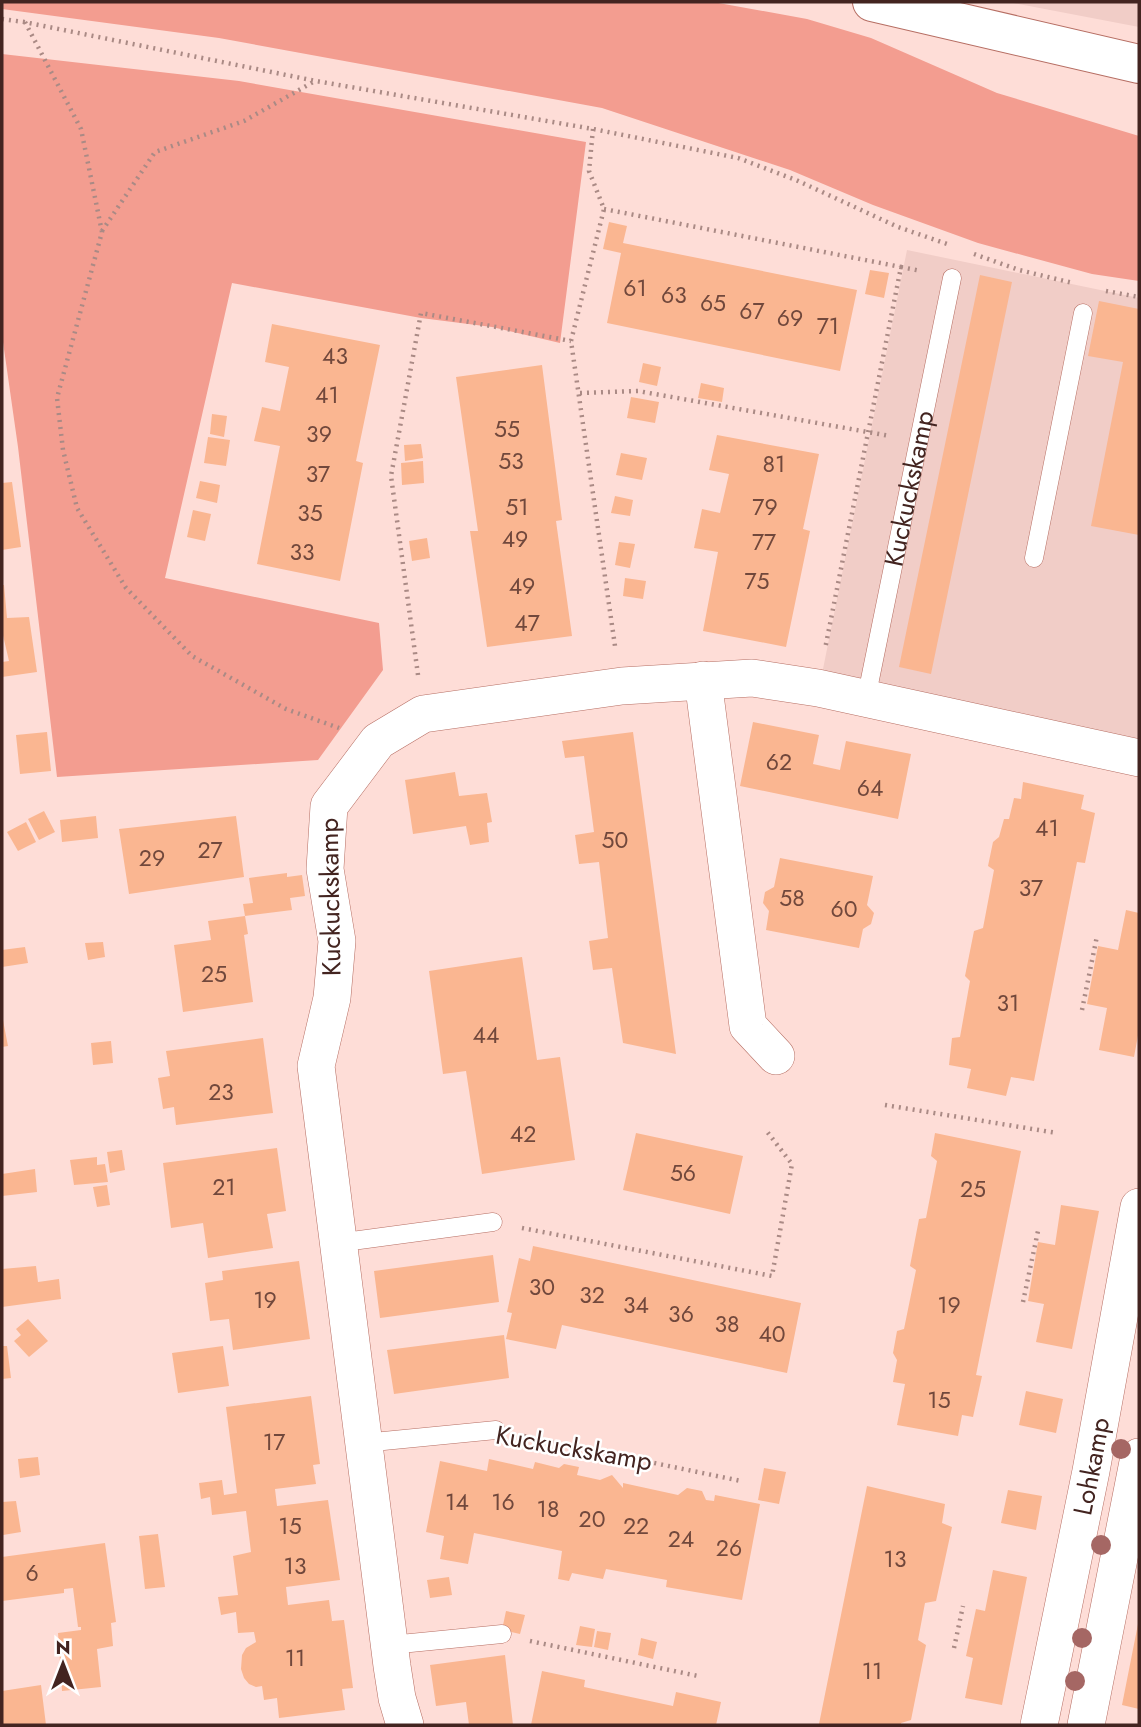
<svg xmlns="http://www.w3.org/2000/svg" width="1141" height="1727" font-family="Jost,sans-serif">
<rect width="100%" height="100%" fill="#feddd7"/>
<path fill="#f1cdc7" d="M1008,2H1139V27Z
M907,250L1139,298V742L821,679Z"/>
<path fill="#f39d90" d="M2,2H713L807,19L871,38L997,93L1139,136V281L1092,274L978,243L873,205L790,170L602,108L219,38L2,9Z
M2,54L239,81L586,142L560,343L492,327L421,318L232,283L165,578L379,623L383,670L318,760L57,777L18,447L2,335Z"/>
<path fill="#fab691" d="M609,222L627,226L623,243L857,290L840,371L607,323L621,253L603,249Z
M870,270L889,273L884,298L865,294Z
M980,275L1012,282L931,674L899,667Z
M1099,301L1139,309V535L1091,526L1123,362L1088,356Z
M272,324L380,345L356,461L363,463L340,581L257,564L280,446L254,441L262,407L280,411L289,367L265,362Z
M643,363L661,367L657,386L639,382Z
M542,365L562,520L556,521L572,636L487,647L470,531H478L456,377Z
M701,383L724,388L722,402L698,398Z
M631,397L659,402L655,423L627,418Z
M212,414L227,416L224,437L210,434Z
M717,435L819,454L803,529L810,531L786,647L703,631L718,552L694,548L702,509L720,513L729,474L709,470Z
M208,437L230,440L226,466L204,463Z
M421,444L423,458L405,461L404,445Z
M621,453L647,458L642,480L616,475Z
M423,461L424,483L402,485L401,463Z
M200,481L220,485L217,503L196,498Z
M12,482L21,547L2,550V483Z
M615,496L633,500L630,516L611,513Z
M193,510L211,514L205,541L187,537Z
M427,538L430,558L412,561L409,541Z
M619,542L635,544L630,568L615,565Z
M625,578L646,581L643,599L623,596Z
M2,585H4L7,618L29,617L37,672L2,677V662L9,661L2,631Z
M753,722L819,735L813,764L840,770L846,741L911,754L898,819L740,786Z
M47,732L51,771L20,774L16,735Z
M633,732L636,754L676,1054L623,1043L612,968L593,970L589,941L608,938L599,862L579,864L575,835L594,832L584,756L565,758L562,741Z
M455,772L459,796L487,793L492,822L487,823L489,842L470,845L466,826L413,834L405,780Z
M1023,782L1084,795L1081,809L1095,813L1085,863L1077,862L1034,1081L1011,1077L1006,1096L967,1088L971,1069L949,1065L952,1038L960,1037L970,981L965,976L974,931L983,928L994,870L988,866L993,842L999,837L1004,819H1009L1014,798L1021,799Z
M44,811L55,832L39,840L28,819Z
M96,816L98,838L62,842L60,820Z
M236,816L244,877L129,894L119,829Z
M26,822L36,842L18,851L7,832Z
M780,858L873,876L867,905L874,913L871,924L863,929L859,948L766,930L769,911L763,903L765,892L774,887Z
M287,873V877L302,875L305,896L290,898L292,910L245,916L243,904L253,903L249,878Z
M1126,910L1139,913V1030L1134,1057L1099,1050L1107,1008L1087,1004L1098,946L1118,950Z
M245,916L248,934L244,935L253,1002L183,1012L174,945L211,940L208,921Z
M103,942L105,957L88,960L85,943Z
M25,947L28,963L2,967V950Z
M522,957L537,1060L560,1057L575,1160L482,1174L466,1071L443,1074L429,971Z
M2,1015L8,1046L2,1047Z
M263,1038L273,1113L176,1125L174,1107L163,1109L158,1078L170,1076L166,1051Z
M111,1041L113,1063L93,1065L91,1043Z
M636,1133L743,1156L730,1214L623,1190Z
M935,1133L1021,1151L976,1375L982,1376L973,1417L962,1415L958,1436L897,1425L905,1384L893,1382L897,1360L893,1353L897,1331L904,1329L916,1270L910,1266L919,1219L926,1218L937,1161L931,1156Z
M277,1148L286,1211L267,1214L273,1248L208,1258L203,1223L171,1228L163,1163Z
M122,1150L125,1170L110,1173L107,1152Z
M97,1157V1165L105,1164L108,1182L74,1185L70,1160Z
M35,1169L37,1192L2,1196V1174Z
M107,1185L110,1205L97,1207L93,1187Z
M1061,1205L1099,1211L1072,1349L1036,1342L1044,1304L1028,1301L1038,1242L1055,1245Z
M533,1246L801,1303L787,1373L562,1325L556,1349L506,1339L512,1313L507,1312L519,1258L530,1261Z
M493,1255L499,1302L380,1318L374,1271Z
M299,1261L310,1339L233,1350L229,1319L210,1321L205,1283L223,1280L222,1271Z
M36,1266L38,1282L59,1279L61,1299L2,1307V1269Z
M28,1319L48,1341L29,1357L14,1341L21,1335L16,1329Z
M504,1335L509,1378L394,1394L387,1350Z
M2,1346H7L11,1378L2,1379Z
M223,1346L229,1386L178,1393L172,1353Z
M1026,1391L1063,1399L1056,1433L1019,1425Z
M311,1396L320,1464L313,1465L316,1484L275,1489L277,1506L328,1500L340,1580L286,1587L288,1605L329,1600L332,1621L344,1620L353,1688L342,1689L345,1710L279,1718L277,1698L264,1700L262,1686L256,1687L249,1684L244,1678L241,1669L242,1655L246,1648L256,1642L254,1632L238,1633L236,1612L221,1615L218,1597L238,1595L233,1556L251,1552L246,1511L212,1515L210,1497L201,1499L199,1483L222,1480L224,1495L237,1493L226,1407Z
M38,1457L40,1475L20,1478L18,1459Z
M489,1459L533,1469L535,1462L559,1468L564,1464L579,1467L577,1475L600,1480L612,1475L623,1488V1483L678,1495L687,1488L702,1491L706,1500L714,1501L715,1495L760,1504L742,1600L666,1587L667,1580L606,1569L603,1579L572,1573L569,1581L558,1579L562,1551L474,1533L468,1564L440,1559L444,1536L426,1532L440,1461L487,1471Z
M764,1468L786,1472L779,1504L758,1500Z
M867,1486L945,1504L942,1523L952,1527L936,1601L925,1603L918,1640L926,1645L911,1720L901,1723V1725H824L819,1724Z
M1008,1490L1042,1496L1036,1530L1001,1523Z
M16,1501L21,1532L3,1535L2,1502Z
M158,1534L165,1587L145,1589L139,1536Z
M105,1543L116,1622L111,1623L113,1646L97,1649L101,1687L62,1691L58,1633L81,1630V1627H78L73,1588L64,1589V1593L2,1601V1557Z
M993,1570L1027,1577L1002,1705L965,1698L973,1658L966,1656L976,1609L985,1611Z
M449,1577L452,1595L430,1598L427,1580Z
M506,1611L525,1615L520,1634L502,1630Z
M1138,1624H1139V1709L1122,1705Z
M580,1626L595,1629L592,1647L576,1645Z
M597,1631L611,1633L608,1650L594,1647Z
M641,1638L657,1642L653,1659L638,1655Z
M505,1655L513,1725H469L466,1702L436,1706L430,1665Z
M542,1671L585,1680L584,1687L673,1706L676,1692L721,1702L716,1725H531Z
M41,1685L46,1725H2V1691Z"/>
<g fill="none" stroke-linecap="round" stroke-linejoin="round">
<defs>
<g id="service">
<path d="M1034,558L1083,313"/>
<path id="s1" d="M866,699L952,278"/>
<path d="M337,1243L493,1222"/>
<path d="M363,1443L496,1430"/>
<path d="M390,1645L502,1634"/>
</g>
<g id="minor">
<path d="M703,680L748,1026L776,1056"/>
<path d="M405,1725L397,1698L392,1666L316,1066L332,998L337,941L325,869L329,806L378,741L423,714L622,686L752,678L818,688L1139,758"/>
<path id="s2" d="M1039,1725L1091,1471L1139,1207"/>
<path d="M1086,1725L1139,1457"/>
</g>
<path id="secondary" d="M872,2L1139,64"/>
</defs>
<use href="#service" stroke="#b66e63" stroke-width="19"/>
<use href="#minor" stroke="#b66e63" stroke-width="38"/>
<use href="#secondary" stroke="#b66e63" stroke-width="40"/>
<path stroke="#aa8a85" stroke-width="4.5" stroke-dasharray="2 5" stroke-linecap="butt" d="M2,19L24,22L316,81L593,129L738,158L796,180L898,227L950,245
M25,22L81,129L102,232L57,398L63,450L77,508L126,588L192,656L286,709L339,728
M593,129L589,171L604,209L571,341L615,646
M604,209L901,267L825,649
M102,231L155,152L244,121L315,81
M974,254L1019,270L1073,283
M901,267L921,271
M1106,291L1139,297
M580,393L638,391L890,436
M418,675L391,476L421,313L571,341
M1082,1010L1097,936
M885,1105L1057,1133
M522,1228L772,1276L792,1164L765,1129
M1023,1302L1038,1231
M524,1436L741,1481
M530,1641L698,1676
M954,1648L963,1606"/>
<use href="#service" stroke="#fff" stroke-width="18"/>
<use href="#minor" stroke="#fff" stroke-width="37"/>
<use href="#secondary" stroke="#fff" stroke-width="38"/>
</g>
<g fill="#a56764">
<circle cx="1121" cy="1449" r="10"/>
<circle cx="1101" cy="1545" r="10"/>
<circle cx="1082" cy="1638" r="10"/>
<circle cx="1075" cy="1681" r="10"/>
</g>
<g text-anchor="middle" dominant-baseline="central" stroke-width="5" stroke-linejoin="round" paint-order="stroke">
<g font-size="23" fill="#71483c">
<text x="635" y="288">61</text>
<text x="674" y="295">63</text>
<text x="713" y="303">65</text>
<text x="752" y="311">67</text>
<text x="790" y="318">69</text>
<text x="828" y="326">71</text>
<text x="335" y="356">43</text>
<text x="327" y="395">41</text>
<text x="507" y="429">55</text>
<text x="319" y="434">39</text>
<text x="511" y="461">53</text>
<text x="774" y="464">81</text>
<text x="318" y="474">37</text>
<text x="517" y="507">51</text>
<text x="765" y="507">79</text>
<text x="310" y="513">35</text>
<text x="515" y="539">49</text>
<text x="764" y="542">77</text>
<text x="302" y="552">33</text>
<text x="757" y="581">75</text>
<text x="522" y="586">49</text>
<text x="527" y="623">47</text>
<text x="779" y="762">62</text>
<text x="870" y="788">64</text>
<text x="1047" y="828">41</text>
<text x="615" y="840">50</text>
<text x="210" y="850">27</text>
<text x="152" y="858">29</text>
<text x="1031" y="888">37</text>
<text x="792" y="898">58</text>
<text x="844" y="909">60</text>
<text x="214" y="974">25</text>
<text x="1008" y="1003">31</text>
<text x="486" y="1035">44</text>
<text x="221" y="1092">23</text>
<text x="523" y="1134">42</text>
<text x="683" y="1173">56</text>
<text x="224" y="1187">21</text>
<text x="973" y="1189">25</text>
<text x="542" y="1287">30</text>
<text x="592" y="1295">32</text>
<text x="265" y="1300">19</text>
<text x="636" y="1305">34</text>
<text x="949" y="1305">19</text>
<text x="681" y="1314">36</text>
<text x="727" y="1324">38</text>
<text x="772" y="1334">40</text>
<text x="939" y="1400">15</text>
<text x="274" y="1442">17</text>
<text x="457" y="1502">14</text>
<text x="503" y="1502">16</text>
<text x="548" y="1509">18</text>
<text x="592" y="1519">20</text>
<text x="290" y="1526">15</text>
<text x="636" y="1526">22</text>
<text x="681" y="1539">24</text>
<text x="729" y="1548">26</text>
<text x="895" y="1559">13</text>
<text x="295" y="1566">13</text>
<text x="32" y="1573">6</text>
<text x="295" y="1658">11</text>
<text x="872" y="1671">11</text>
</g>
<g font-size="26" fill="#432420" stroke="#fff">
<text stroke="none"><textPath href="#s1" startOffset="215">Kuckuckskamp</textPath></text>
<text transform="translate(330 897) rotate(-91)">Kuckuckskamp</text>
<text transform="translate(574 1448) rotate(10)">Kuckuckskamp</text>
<text stroke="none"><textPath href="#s2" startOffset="264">Lohkamp</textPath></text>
</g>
</g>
<rect width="1141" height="1727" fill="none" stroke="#432420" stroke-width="7"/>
<g transform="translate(63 1664)" stroke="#ffffff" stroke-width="5" paint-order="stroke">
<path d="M0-5L12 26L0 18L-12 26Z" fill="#432420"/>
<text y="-10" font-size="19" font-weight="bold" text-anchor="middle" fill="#432420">N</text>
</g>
</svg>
